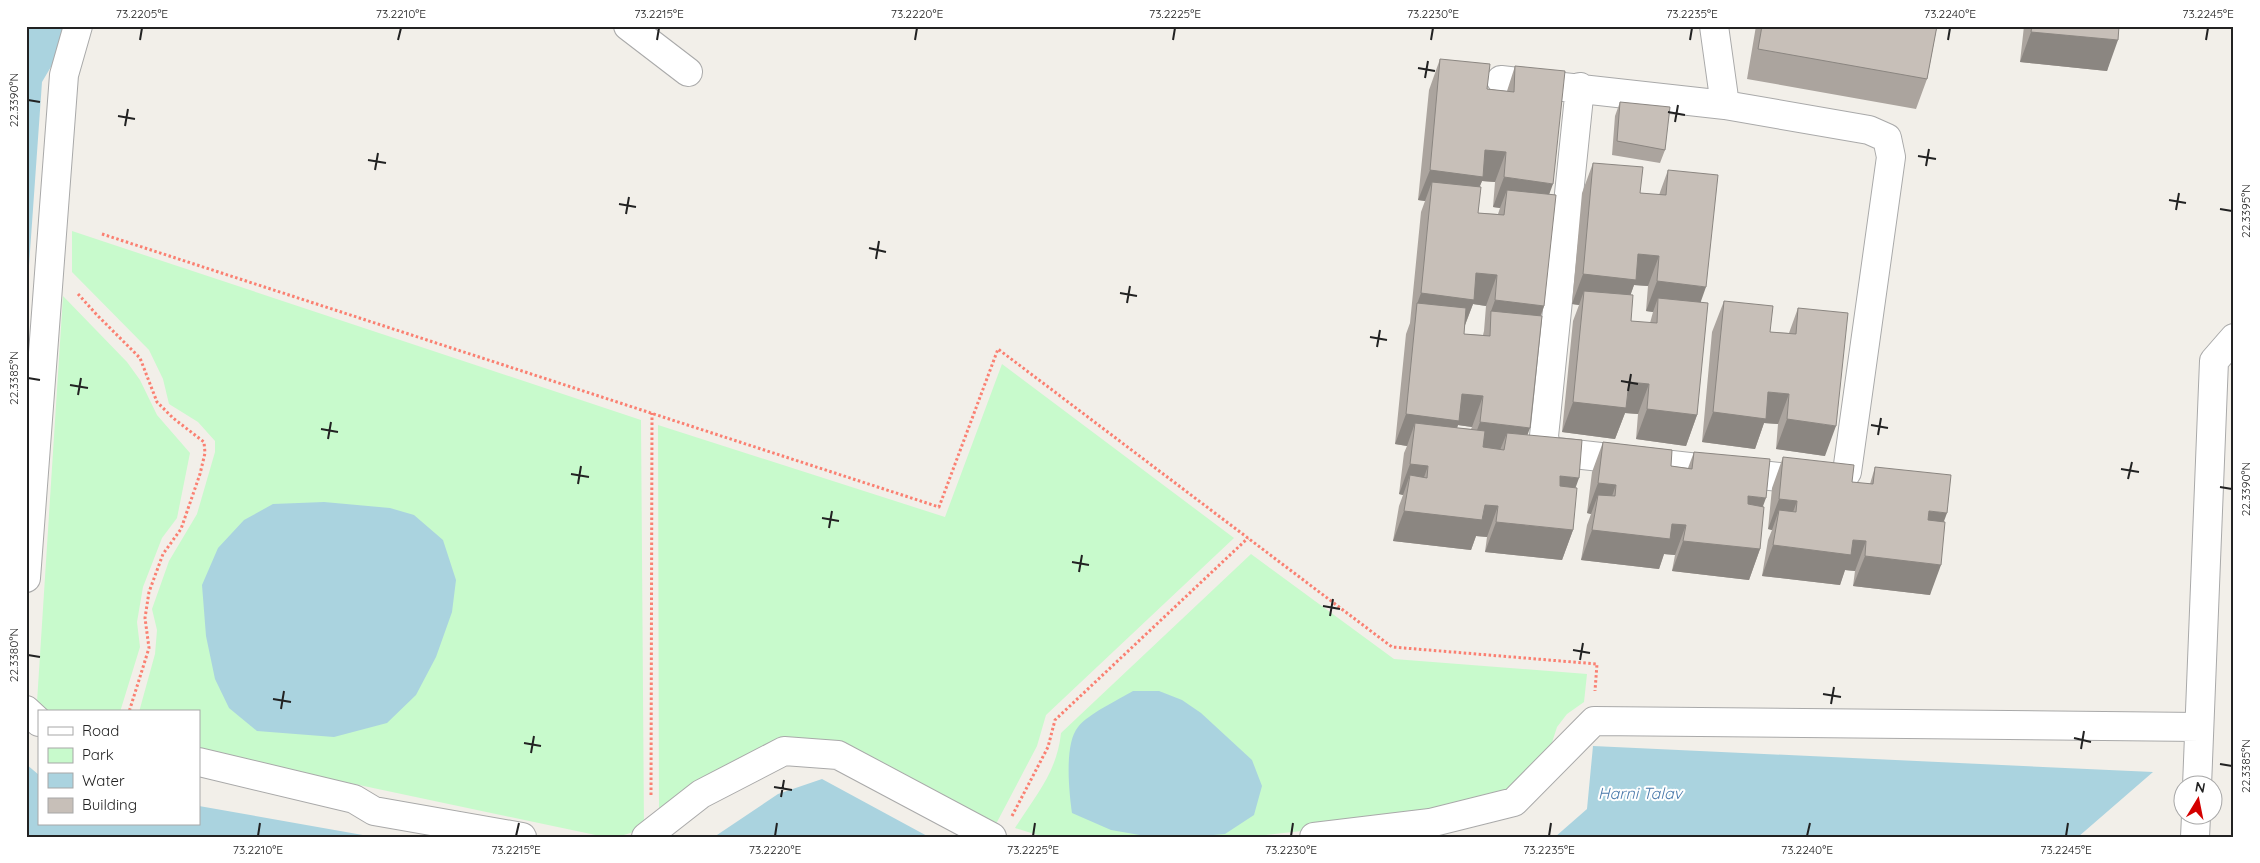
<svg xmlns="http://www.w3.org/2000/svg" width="2260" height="863" font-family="Quicksand,sans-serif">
<rect width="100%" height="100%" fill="#f2efe9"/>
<path fill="#c8facc" d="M72,231L641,420L644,829L617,837H605L199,751V712H139L155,654L157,630L152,609L169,561L197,514L215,452V441L198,422L169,404L163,379L149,350L72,272Z
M63,296L127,362L140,380L157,415L190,453L177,518L162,538L143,587L137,622L140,647L120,712H43L37,702Z
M1002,364L1234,538L1046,715L1037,746L996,824L841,741L799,738L659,811L658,425L945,517Z
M1251,554L1394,659L1587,674L1584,702L1567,714L1557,727L1548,755L1512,793L1428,817L1247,837H1044L1015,828C1036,795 1057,772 1061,733Z"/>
<path fill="#aad3df" d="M26,26H75L42,82L26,308Z
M324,502L390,508L414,515L443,540L456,580L452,612L436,657L416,695L387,723L334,737L257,731L229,708L215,679L206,636L202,585L218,548L244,520L273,504Z
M1133,691H1159L1182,700L1201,713L1252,760L1262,786L1254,815L1225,834L1191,837H1151L1111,830L1072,813C1069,792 1064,744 1078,727C1088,714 1118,700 1133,691Z
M1593,746L2153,772L2078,837H1555L1587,809Z
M26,764L39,775V824H199V806L374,837H26Z
M822,779L929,837H714L778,794Z"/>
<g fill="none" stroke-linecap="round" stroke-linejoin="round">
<defs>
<path id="minor" d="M628,26L688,72
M1714,26L1725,105
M1501,80L1725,105L1869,130L1887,138L1891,157L1847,472L1841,480L1824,482L1556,452L1546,448L1544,436L1546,417L1580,87
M26,578L64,75L78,26
M26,710L39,722
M199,762L354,799L374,811L522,837
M2197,786L2214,361L2234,338
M646,837L701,794L784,751L838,755L992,837
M1314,837L1430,823L1514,802L1594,721L2199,727
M2195,837L2196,816"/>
</defs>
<use href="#minor" stroke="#a9a9a9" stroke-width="30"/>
<path stroke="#fa8072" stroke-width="3" stroke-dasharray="2.5 2.5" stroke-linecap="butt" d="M102,234L939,507L998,349L1392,647L1597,664L1595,691
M78,294L97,315L140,358L157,402L173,418L204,442L205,453L200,474L181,529L163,554L149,592L145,618L149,648L129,712
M651,795L652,413
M1012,816L1048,747L1055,720L1248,538"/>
<use href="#minor" stroke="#fff" stroke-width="28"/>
</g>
<path fill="#aba49e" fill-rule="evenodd" d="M1756,26H1937L1927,79L1916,109L1747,79Z
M2024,26H2119L2107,71L2020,62Z
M1440,59L1487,89L1507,91L1515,66L1549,194L1544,306L1541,316L1527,435L1575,488L1573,530L1562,560L1485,552L1487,537L1476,536L1471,550L1393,541L1399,506L1403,495L1399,494L1404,453L1407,446L1395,444L1406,334L1410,323L1421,212L1425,201L1418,200L1429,90ZM1482,181L1495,182L1493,207L1500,208L1498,214L1478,213L1479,187ZM1473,304L1486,306L1484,331L1483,335L1464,334V328ZM1458,425L1472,427L1471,429L1457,428Z
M1620,102L1665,150L1660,163L1612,155L1615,116Z
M1593,163L1640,193L1659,195L1668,170L1701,302L1697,415L1686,446L1636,439L1638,414L1625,413L1615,439L1562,432L1573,321L1579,305L1572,304L1582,193ZM1634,285L1648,286L1646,311L1653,312L1650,323L1631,321L1630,295Z
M1724,301L1770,332L1789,333L1798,308L1825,456L1776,449L1778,424L1764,423L1755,449L1702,442L1712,332Z
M1603,442L1671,466L1688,468L1694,452L1763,506L1760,549L1749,580L1672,571L1675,555L1664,554L1659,569L1581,560L1587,525L1591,514L1587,513L1592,472Z
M1783,457L1852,482L1870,484L1875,467L1944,522L1930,595L1853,586L1855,571L1845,570L1840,585L1762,576L1768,540L1772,530L1768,529L1772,488Z"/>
<path fill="#8b8681" d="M2031,32L2118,40L2107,71L2020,62Z
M1485,150L1506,152L1495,182L1482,181L1472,207L1432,182L1425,201L1418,200L1430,170Z
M1504,177L1553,184L1542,214L1507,190L1500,208L1493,207Z
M1638,254L1659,256L1648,286L1634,285L1625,311L1584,291L1579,305L1572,304L1583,274Z
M1476,273L1497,275L1486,306L1473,304L1463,330L1417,304L1421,293Z
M1657,281L1706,287L1695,318L1658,298L1653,312L1646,311Z
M1495,300L1544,306L1533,337L1491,311L1484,331Z
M1629,382L1649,384L1638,414L1625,413L1615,439L1562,432L1573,402Z
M1768,392L1789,394L1778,424L1764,423L1755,449L1702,442L1713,412Z
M1462,394L1483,396L1472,427L1458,425L1448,452L1415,423L1407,446L1395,444L1406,414Z
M1647,409L1697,415L1686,446L1636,439Z
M1787,419L1836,426L1825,456L1776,449Z
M1480,422L1530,428L1519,458L1504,450L1507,433L1498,455L1469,452Z
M1410,464L1428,466L1417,497L1410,475L1403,495L1399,494Z
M1560,476L1579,478L1568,509L1549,507Z
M1598,483L1616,485L1605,516L1598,495L1591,514L1587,513Z
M1748,496L1766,498L1755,528L1737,526Z
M1779,499L1797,501L1786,532L1779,510L1772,530L1768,529Z
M1485,505L1498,506L1487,537L1476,536L1471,550L1393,541L1404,511Z
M1929,511L1947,513L1936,543L1918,541Z
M1496,522L1573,530L1562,560L1485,552Z
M1672,524L1686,525L1675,555L1664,554L1659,569L1581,560L1592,530Z
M1853,540L1866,541L1855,571L1845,570L1840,585L1762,576L1773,545Z
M1683,541L1760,549L1749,580L1672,571Z
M1865,556L1941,565L1930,595L1853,586Z"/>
<path fill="#c7bfb8" stroke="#8b8681" d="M1762,26H1937L1927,79L1758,49Z
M2032,26H2119L2118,40L2031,32Z
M1440,59L1490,64L1487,89L1514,92L1515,66L1565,71L1553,184L1504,177L1506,152L1485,150L1483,177L1430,170Z
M1620,102L1670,107L1665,150L1617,141Z
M1593,163L1643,167L1640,193L1666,195L1668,170L1718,175L1706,287L1657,281L1659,256L1638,254L1636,280L1583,274Z
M1432,182L1481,187L1478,213L1504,215L1507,190L1556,195L1544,306L1495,300L1497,275L1476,273L1474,300L1421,293Z
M1584,291L1633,295L1631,321L1657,323L1658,298L1708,303L1697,415L1647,409L1649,384L1629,382L1626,408L1573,402Z
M1724,301L1773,306L1770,332L1796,334L1798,308L1848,313L1836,426L1787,419L1789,394L1768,392L1766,419L1713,412Z
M1417,303L1466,308L1464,334L1490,336L1491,311L1542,316L1530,428L1480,422L1483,396L1462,394L1459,421L1406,414Z
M1415,423L1485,431L1483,447L1504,450L1507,433L1582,440L1579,478L1560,476V486L1577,488L1573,530L1496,522L1498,506L1485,505L1482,520L1404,511L1410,475L1427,478L1428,466L1410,464Z
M1603,442L1672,450L1671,466L1692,469L1694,452L1770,459L1766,498L1748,496V504L1764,507L1760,549L1683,541L1686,525L1672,524L1670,539L1592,530L1598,495L1615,496L1616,485L1598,483Z
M1783,457L1854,465L1852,482L1873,484L1875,467L1951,475L1947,513L1929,511L1928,520L1945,522L1941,565L1865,556L1866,541L1853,540L1851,555L1773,545L1779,510L1796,512L1797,501L1779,499Z"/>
<path fill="none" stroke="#222" stroke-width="2" d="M140,40L142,28M398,40L401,28M657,40L659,28M915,40L917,28M1173,40L1175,28M1431,40L1433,28M1690,40L1692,28M1948,40L1950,28M2206,40L2208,28M1418,68L1435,71M1425,78L1428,61M28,100L40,102M1668,112L1685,115M118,116L135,119M1675,122L1678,105M125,126L128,109M1918,156L1936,159M368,160L386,163M1926,166L1929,149M375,170L378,153M2169,200L2186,203M619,204L636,207M2220,209L2232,211M2176,210L2179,193M626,214L629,197M869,248L886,252M876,259L879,241M1120,293L1137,296M1127,303L1130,286M1370,337L1387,340M1377,347L1380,330M28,378L40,380M1621,381L1638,384M70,385L88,388M1628,391L1631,374M78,395L81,378M1871,425L1888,428M321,429L338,432M1878,435L1881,418M328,439L331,422M2121,469L2139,472M571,474L589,477M2128,479L2132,462M578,484L581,466M2220,487L2232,489M822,518L839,521M829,528L832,511M1072,562L1089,565M1079,572L1082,555M1323,606L1340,609M1330,616L1333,599M1573,650L1590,653M28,655L40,657M1580,660L1583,643M1823,694L1841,697M273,699L291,702M1831,704L1834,687M281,709L284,691M2074,738L2091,742M524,743L541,746M2081,749L2084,731M531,753L534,736M2220,764L2232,766M774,787L792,790M781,797L784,780M258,836L260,823M516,836L519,823M775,836L777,823M1033,836L1035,823M1291,836L1293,823M1549,836L1551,823M1807,836L1810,823M2066,836L2068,823"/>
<g text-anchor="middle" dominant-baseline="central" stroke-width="4" stroke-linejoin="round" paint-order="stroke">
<g font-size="16" font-style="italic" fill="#4a7aab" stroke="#fff">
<text x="1640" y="793">Harni Talav</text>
</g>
</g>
<rect width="2260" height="863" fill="none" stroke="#ffffff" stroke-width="55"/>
<rect x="38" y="710" width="162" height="115" fill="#ffffff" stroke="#a7a7a7"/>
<rect x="48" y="727" width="25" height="8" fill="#ffffff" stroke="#a7a7a7"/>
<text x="82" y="736" font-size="15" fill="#222222">Road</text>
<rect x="48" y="748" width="25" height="15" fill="#c8facc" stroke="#a7a7a7"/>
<text x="82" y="760" font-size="15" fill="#222222">Park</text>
<rect x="48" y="773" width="25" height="15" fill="#aad3df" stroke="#a7a7a7"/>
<text x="82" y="786" font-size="15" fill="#222222">Water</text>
<rect x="48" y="798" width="25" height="15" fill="#c7bfb8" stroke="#a7a7a7"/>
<text x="82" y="810" font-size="15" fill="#222222">Building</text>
<g transform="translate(2198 800) rotate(10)"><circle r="24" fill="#ffffff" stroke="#a7a7a7"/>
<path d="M0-4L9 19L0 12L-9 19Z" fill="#d40000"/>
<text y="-8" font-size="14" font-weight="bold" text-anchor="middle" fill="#222222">N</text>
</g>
<rect x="28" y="28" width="2204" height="808" fill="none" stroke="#222" stroke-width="2"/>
<g font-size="12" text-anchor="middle" fill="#222">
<text x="142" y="18">73.2205°E</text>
<text x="401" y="18">73.2210°E</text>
<text x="659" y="18">73.2215°E</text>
<text x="917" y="18">73.2220°E</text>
<text x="1175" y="18">73.2225°E</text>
<text x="1433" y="18">73.2230°E</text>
<text x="1692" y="18">73.2235°E</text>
<text x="1950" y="18">73.2240°E</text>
<text x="2208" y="18">73.2245°E</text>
<text transform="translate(14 100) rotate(-90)" y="4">22.3390°N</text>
<text transform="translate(2246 211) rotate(-90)" y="4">22.3395°N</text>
<text transform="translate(14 378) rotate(-90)" y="4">22.3385°N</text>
<text transform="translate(2246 489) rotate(-90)" y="4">22.3390°N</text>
<text transform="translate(14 655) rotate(-90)" y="4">22.3380°N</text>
<text transform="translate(2246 766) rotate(-90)" y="4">22.3385°N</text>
<text x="258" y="854">73.2210°E</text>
<text x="516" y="854">73.2215°E</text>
<text x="775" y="854">73.2220°E</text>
<text x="1033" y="854">73.2225°E</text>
<text x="1291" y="854">73.2230°E</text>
<text x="1549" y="854">73.2235°E</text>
<text x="1807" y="854">73.2240°E</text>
<text x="2066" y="854">73.2245°E</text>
</g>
</svg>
